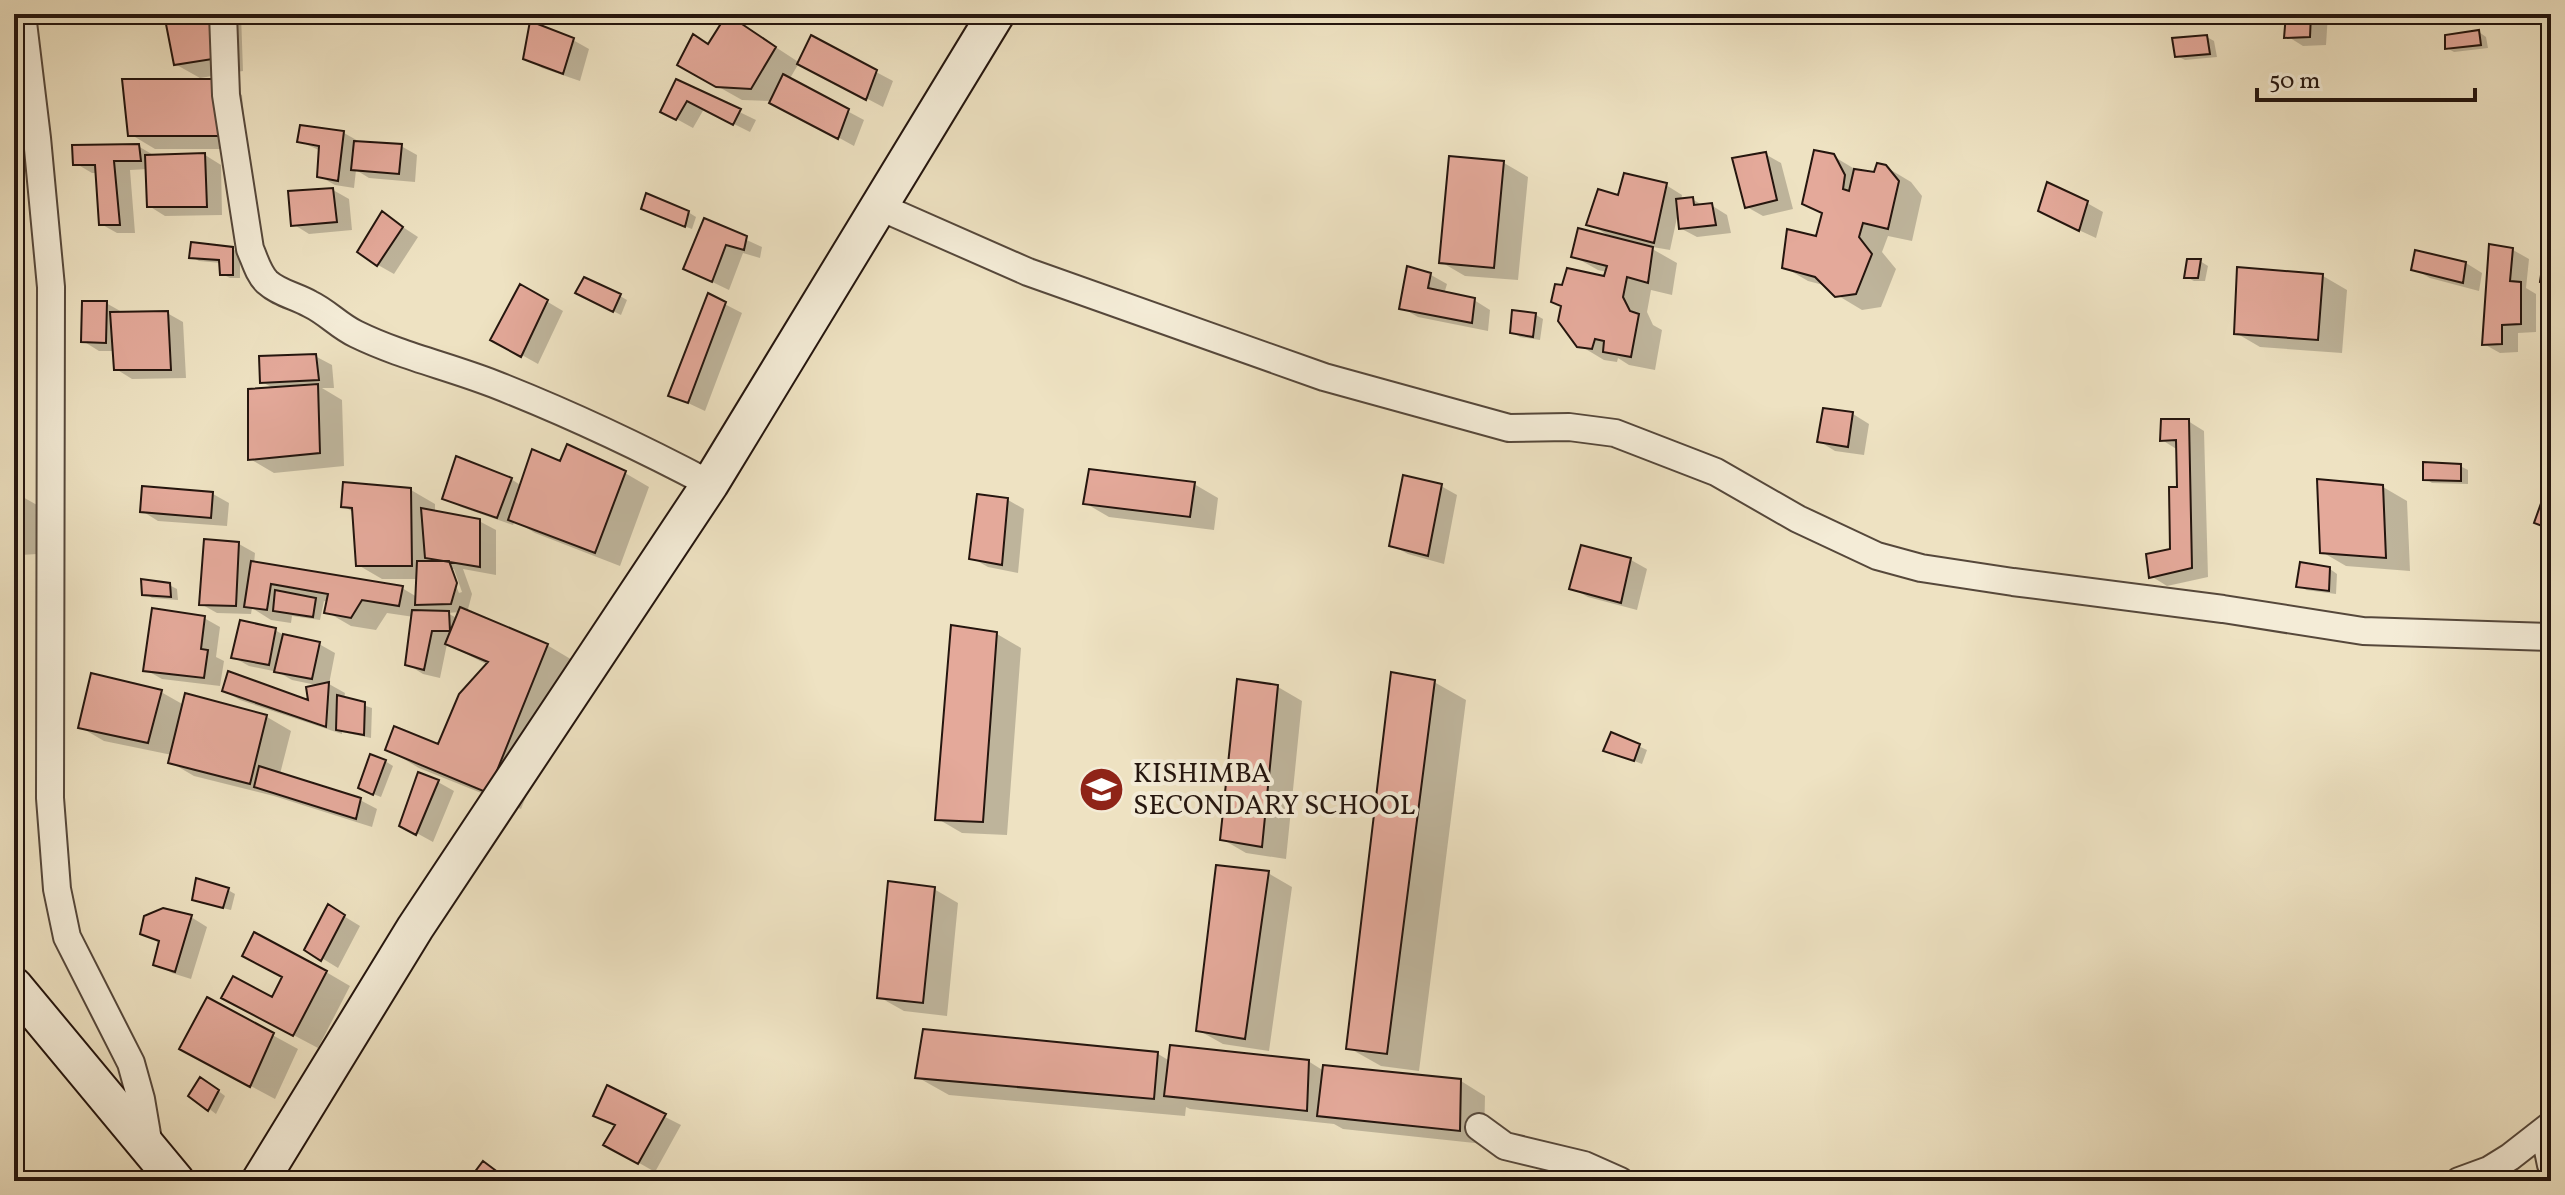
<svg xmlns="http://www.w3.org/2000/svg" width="2565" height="1195" font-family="Vollkorn,serif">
<rect width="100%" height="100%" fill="#eee2c2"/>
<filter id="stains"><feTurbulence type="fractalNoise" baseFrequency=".0025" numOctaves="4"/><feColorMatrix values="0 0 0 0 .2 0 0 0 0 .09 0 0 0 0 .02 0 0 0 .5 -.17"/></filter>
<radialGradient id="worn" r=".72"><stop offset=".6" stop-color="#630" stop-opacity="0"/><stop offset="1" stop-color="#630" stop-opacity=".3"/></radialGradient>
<path fill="#0003" fill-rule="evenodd" d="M166,14H241L243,71L200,78L175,64Z
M2288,14H2328L2326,45L2303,46L2287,36Z
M751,31L800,63L812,38L893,81L883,107L799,63L789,80L864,120L854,146L772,101L742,100L680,65L709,46Z
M2479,32L2486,37L2488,48L2454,52L2447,48Z
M2207,37L2214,41L2217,57L2185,60L2177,56Z
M573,40L589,49L580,81L542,68L525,58Z
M218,81L242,95L247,149H155L130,134Z
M677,82L756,120L750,132L704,109L693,128L662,111Z
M14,94L21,132L14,134Z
M344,133L360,142L401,146L417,155L415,182L369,178L356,170L354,188L335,185L319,176L321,151L299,141Z
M138,146L155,156L205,155L221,165L222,215L165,216L149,206L148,169L130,170L135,233H117L101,224L97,173H92L75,163Z
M1765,154L1781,163L1793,209L1763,216L1747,207Z
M1833,156L1858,171L1875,175L1886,167L1911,182L1922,196L1912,241L1888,236L1882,252L1896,269L1881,307L1862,310L1837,295L1827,286L1808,281L1784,267L1817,238Z
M1504,163L1528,177L1518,280L1465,276L1441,262Z
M1666,185L1682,195L1681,200L1692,199L1704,206L1711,205L1727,215L1731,233L1697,237L1680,228L1678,213L1670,250L1647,246L1677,263L1672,295L1651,290L1647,312L1653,325L1662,330L1655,370L1629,365L1618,358L1617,362L1604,360L1579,345L1607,272L1598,270L1573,256L1611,237L1589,224L1619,198Z
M333,190L349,199L352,230L309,234L293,224Z
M2087,203L2103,212L2096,238L2057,220Z
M688,212L696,217L692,229L651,213Z
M383,214L418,237L394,274L378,265Z
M705,221L762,247L760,258L743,253L729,290L685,269Z
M233,249L240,254V278H230L222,274L221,263L199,261L192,257Z
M2513,250L2529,259L2526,288L2536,294V332L2518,333V352L2500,353L2484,344Z
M2200,261L2208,266L2205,281H2194L2186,277Z
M2466,263L2482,273L2479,291L2430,278L2414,269Z
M1409,269L1431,275L1447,284L1444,294L1474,300L1490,310L1488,331L1418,317L1402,308Z
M2323,276L2347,290L2342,353L2260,347L2236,333Z
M521,286L563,311L538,364L493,339Z
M620,296L627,300L621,315L585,297Z
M709,296L742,313L705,411L671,395Z
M106,303L122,312L167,313L183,322L186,378L132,379L116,369L115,351H99L83,341Z
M1536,315L1543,319L1540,340L1520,337L1512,332Z
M315,356L332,365L334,388H322L342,400L344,466L274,473L250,459L275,389L262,382Z
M1853,414L1869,424L1864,455L1835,451L1819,441Z
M2188,421L2204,431L2208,577L2167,586L2151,576L2172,550L2179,488L2178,450L2162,440Z
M561,463L625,473L649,487L620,566L535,533L515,521L513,525L461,507L445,498L511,479L522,486Z
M2460,466L2468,470V484L2432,483L2425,478Z
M1194,484L1218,498L1214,530L1109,517L1085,503Z
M1441,486L1457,495L1444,564L1408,554L1391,545Z
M2383,487L2407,501L2410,571L2346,566L2322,552Z
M411,490L435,504V513L479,521L496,530V575L463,569L472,594L467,613L547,645L579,664L521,809L419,768L387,749L439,747L488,665L447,644L440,678L423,674L407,664L414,617L387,613L376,630L351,626L327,612L328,602L324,601L320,620L292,616L291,623L271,620L252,608L251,614L217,613L201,604L239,544L255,553L254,564L402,588L417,597L418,579H382L358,565L355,513L343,506ZM449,569H454L462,592L459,593ZM460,612L457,618L447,613Z
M213,494L229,503L227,526L158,521L142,511Z
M14,496H21L37,505V554L21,555L14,551Z
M1008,500L1024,509L1018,573L988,567L972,558Z
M1582,548L1631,560L1647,569L1637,610L1588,597L1572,588Z
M2330,569L2337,574L2336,594L2306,590L2298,585Z
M169,585L177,589L178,600L152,598L144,593Z
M204,618L220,627L216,657L224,661L220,686L162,679L146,670Z
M275,630L287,637L319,644L335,653L329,684L345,693L344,699L372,708L371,738L342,732V734L240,700L224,691L311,703L321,686L292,680L278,672L249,666L233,657Z
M997,634L1021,648L1007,835L962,833L938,819Z
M1434,682L1466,700L1419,1071L1381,1066L1349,1048Z
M1278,687L1302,701L1286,859L1246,853L1222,839Z
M161,692L184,705L187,695L267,717L291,731L280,774L360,800L377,809L372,827L274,796L194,776L170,762L172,755L104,741L80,727Z
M1612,734L1647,750L1642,764L1606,750Z
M385,761L393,766L381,797L368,792Z
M438,782L454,791L433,842L402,825Z
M1268,873L1292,887L1269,1051L1223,1044L1198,1030Z
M934,889L958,903L947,1016L904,1011L879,997Z
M228,890L235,894L231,910L201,903L194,899Z
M329,907L360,926L338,968L307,949Z
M191,917L207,927L191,979L172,973L156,964L160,943L143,933Z
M326,972L350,986L318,1048L248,1011Z
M208,1000L298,1049L275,1099L206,1062Z
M1158,1054L1170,1061H1308L1324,1071L1461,1081L1485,1096L1484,1144L1343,1129L1334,1124L1190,1109L1186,1107L1185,1116L949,1095L917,1077Z
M208,1083L225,1096L216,1114L191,1095Z
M608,1088L681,1125L655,1172L606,1144L617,1126L596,1115Z"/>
<path fill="#e4a99a" stroke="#24150e" stroke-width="2" d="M164,14H218L219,58L174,65Z
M727,14L776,47L751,89L716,87L677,65L693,34L708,44Z
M2286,14H2311L2310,37L2284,38Z
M530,21L574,38L563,74L523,59Z
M2479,30L2481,45L2445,49V35Z
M811,35L877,70L866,100L797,64Z
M2207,35L2210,54L2175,57L2172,38Z
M783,74L849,109L838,139L769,103Z
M122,79H219L223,136H128Z
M676,79L741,109L733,125L687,101L676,120L660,112Z
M300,125L344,131L338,181L317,177L319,146L297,142Z
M354,141L402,144L399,174L351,170Z
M139,144L141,161H114L120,225H99L95,165H73L72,145Z
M1814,150L1834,154L1845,175L1843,189L1849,191L1854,169L1874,172L1877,163L1886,165L1899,181L1888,229L1863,223L1859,237L1872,254L1856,294L1835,297L1815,277L1782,268L1787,229L1816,236L1822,213L1802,204Z
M1766,152L1777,200L1745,208L1732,158Z
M205,153L207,207H147L145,155Z
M1449,156L1504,161L1494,268L1439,263Z
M1624,173L1667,183L1654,243L1586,225L1598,189L1618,195Z
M2047,182L2088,201L2079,231L2038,211Z
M333,188L337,222L291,226L288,191Z
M646,193L689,211L685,227L641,209Z
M1693,197L1694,205L1712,203L1716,225L1679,229L1676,199Z
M382,211L403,227L377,266L357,252Z
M704,218L747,236L744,250L726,245L712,282L683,269Z
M1578,228L1653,247L1648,283L1627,277L1623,297L1630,311L1639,314L1631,357L1603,352L1604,341L1595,339L1592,349L1577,347L1558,321L1561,306L1551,302L1555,284L1562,285L1567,268L1604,276L1607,266L1571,257Z
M2546,240H2551V284L2540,282Z
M191,242L233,247V275H220L219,260L189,258Z
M2489,244L2513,248L2510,281L2521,282V324L2502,325V344L2482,345Z
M2415,250L2466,262L2463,283L2411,270Z
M2187,259H2201L2198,278H2184Z
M1407,266L1431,273L1428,288L1475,298L1472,323L1399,309Z
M2237,267L2323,274L2318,340L2234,334Z
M584,277L621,294L613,312L575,293Z
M520,284L548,300L521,357L490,340Z
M708,293L726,302L688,403L668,396Z
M82,301H107L106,343L81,342Z
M1512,310L1536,313L1533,337L1510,333Z
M168,311L171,370H114L110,312Z
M316,354L319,380L260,383L259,356Z
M318,384L320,453L248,460V389Z
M1823,408L1853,412L1848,447L1817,442Z
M2161,419H2189L2192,568L2149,578L2146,554L2170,549L2169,487H2177L2176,440L2160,441Z
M567,444L626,471L595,553L508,520L532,449L560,461Z
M456,456L512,478L497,518L442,499Z
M2423,462L2461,464V481L2423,480Z
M1089,469L1195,482L1190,517L1083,504Z
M1403,475L1442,484L1428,556L1389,546Z
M2317,479L2383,485L2386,558L2320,553Z
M343,482L411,488L412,566H356L352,508L341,507Z
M142,486L213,492L211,518L140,512Z
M2545,492L2551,493V529L2534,523Z
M14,494H21V546H14Z
M977,494L1008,498L1002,565L969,559Z
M421,508L480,519V567L425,558Z
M204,539L239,542L236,606L199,605Z
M1581,545L1631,558L1621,603L1569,589Z
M251,561L403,586L399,606L362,600L351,618L324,613L328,594L271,584L267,610L244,607Z
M417,561H449L457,583L451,604L415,605Z
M2300,562L2330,567L2329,591L2296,587Z
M141,579L170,583L171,597L142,595Z
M275,590L316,598L313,617L273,611Z
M460,607L548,644L488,793L385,750L394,726L438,744L459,694L488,662L445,644Z
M152,608L205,616L201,649L208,650L204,678L143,671Z
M412,610L449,611L450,631H432L424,670L405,665Z
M240,620L276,628L269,665L231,658Z
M951,625L997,632L983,822L935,820Z
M283,634L320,642L312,679L274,672Z
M228,671L308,700L306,687L329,682L326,727L222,691Z
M1391,672L1435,680L1387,1054L1346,1049Z
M91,673L162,690L148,743L78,728Z
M1237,679L1278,685L1262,847L1220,840Z
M185,693L267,715L250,784L168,763Z
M337,695L365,702L364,735L336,730Z
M1611,732L1640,744L1634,761L1603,751Z
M370,754L386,760L373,795L358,788Z
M259,766L361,798L356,819L254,787Z
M418,772L439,780L416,835L399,826Z
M1216,865L1269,871L1245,1039L1196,1031Z
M196,878L229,888L223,908L192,900Z
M888,881L935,887L923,1003L877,998Z
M328,904L345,915L321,961L304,950Z
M163,908L192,915L175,972L153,965L159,941L140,934L144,916Z
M254,932L327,971L293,1036L221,998L233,976L272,997L282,977L242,956Z
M207,997L274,1033L250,1087L179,1049Z
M923,1029L1158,1052L1154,1099L915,1078Z
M1170,1045L1309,1060L1307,1111L1164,1096Z
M1323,1065L1461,1079L1460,1131L1317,1116Z
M200,1077L219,1090L208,1111L188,1096Z
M607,1085L666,1114L638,1164L603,1145L615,1125L593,1116Z
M483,1161L503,1176L500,1181H468Z"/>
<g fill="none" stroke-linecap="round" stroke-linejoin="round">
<defs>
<path id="street" d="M22,14L37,138L51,287L50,798L57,889L67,937L131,1063L141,1099L149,1146
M223,14L226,95L250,249C255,260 258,273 267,282C279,293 296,296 310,304C327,312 339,326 356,334C401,356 448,366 494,384C568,413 640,447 710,484
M878,206L1028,272L1324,377L1509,428L1569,427L1615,433L1716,472L1798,519L1877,556L1921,568L2013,582L2223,609L2363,631L2551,637
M1479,1127L1505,1146L1584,1165L1620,1181
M2544,1131L2551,1165
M2459,1181L2489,1170L2510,1157L2551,1125"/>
<path id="secondary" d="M14,986L176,1181
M260,1181L415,928L710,484L996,14"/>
</defs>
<use href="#street" stroke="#56483b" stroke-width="30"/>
<use href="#secondary" stroke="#24150e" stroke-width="40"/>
<use href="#street" stroke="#f4ecd7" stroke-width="26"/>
<use href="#secondary" stroke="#f4ecd7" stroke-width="36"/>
</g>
<defs>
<symbol id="school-disc" viewBox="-11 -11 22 22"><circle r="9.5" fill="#8f2418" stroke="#f4ecd7"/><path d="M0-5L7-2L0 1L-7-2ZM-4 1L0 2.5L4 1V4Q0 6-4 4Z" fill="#fff"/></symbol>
</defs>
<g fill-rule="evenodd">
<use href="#school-disc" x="1076" y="764" width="51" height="51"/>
</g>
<g text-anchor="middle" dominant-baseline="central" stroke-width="8" stroke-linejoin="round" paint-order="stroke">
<g font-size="28" fill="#24150e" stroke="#f4ecd7" text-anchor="start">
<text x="1133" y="774">KISHIMBA<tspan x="1133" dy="32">SECONDARY SCHOOL</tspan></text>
</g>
</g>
<rect width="2565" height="1195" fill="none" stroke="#eee2c2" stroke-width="48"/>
<rect x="16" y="16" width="2533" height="1163" fill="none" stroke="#24150e" stroke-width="4"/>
<rect x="24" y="24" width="2517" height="1147" fill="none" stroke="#24150e" stroke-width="2"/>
<path d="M2257 88v12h218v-12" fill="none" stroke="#24150e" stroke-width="4"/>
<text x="2269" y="88" font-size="24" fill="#24150e" stroke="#f4ecd7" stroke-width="6" paint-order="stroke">50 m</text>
<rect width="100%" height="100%" filter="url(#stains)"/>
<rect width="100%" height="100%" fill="url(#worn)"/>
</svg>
